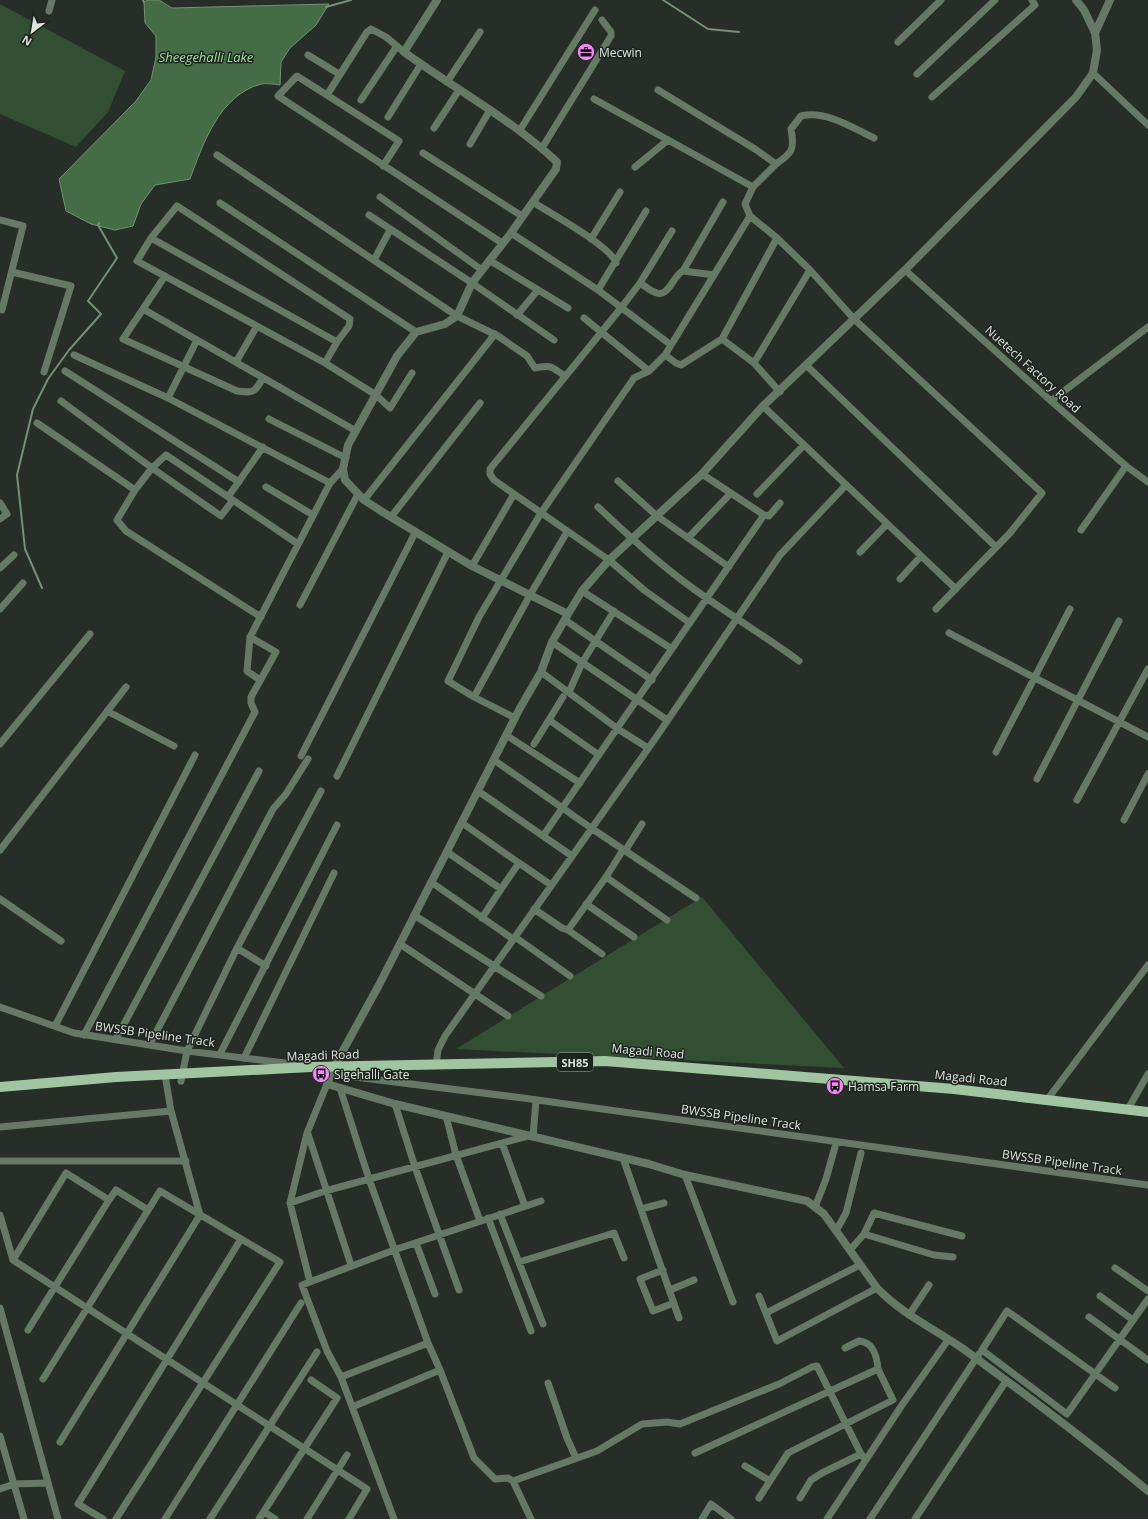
<svg xmlns="http://www.w3.org/2000/svg" width="1148" height="1519" font-family="'Open Sans',sans-serif">
<rect width="100%" height="100%" fill="#272d27"/>
<path fill="#324f33" d="M0,4L125,71L108,112L76,147L0,114Z
M702,897L844,1068L456,1049Z"/>
<path fill="#446d46" stroke="#739174" d="M148,0H159L172,8L329,4L316,25L290,48L281,62L280,85C274,84 267,83 261,84C220,95 203,143 190,179L155,185L141,204L133,226L115,230L91,224L66,211L59,179L136,101L151,80L156,57V36L145,23L144,2Z"/>
<g fill="none" stroke-linecap="round" stroke-linejoin="round">
<path stroke="#739174" stroke-width="2" d="M143,0L144,2
M663,0L708,29L739,32
M326,7L351,0
M42,588L25,549L17,475L33,409L48,379L69,350L101,314L88,301L117,258L98,225L99,223"/>
<path stroke="#667866" stroke-width="7" d="M49,11L52,0
M898,42L941,0
M308,55L339,74
M1093,73L1148,125
M917,74L995,0
M447,82L480,32
M658,90L755,149L776,164L753,187
M327,95L367,32L371,29L386,37L404,52
M932,97L1035,5L1032,0
M594,99L753,187L745,204L750,216L777,238L810,270L854,319L1042,493L1010,533L936,609
M361,100L397,46
M388,117L421,64
M434,128L459,90
M520,130L595,10
M470,144L490,110
M542,148L611,36V32L602,20
M423,153L522,216
M217,155L457,316L498,336L527,356L535,368C553,365 550,366 565,376
M776,164C792,153 795,150 791,129L801,116C826,110 853,128 874,138
M383,166L399,141L297,76L278,96L502,243
M635,167L668,140
M380,197L482,270
M533,202C551,214 611,246 616,263
M220,203L416,332
M369,215L472,283L554,340
M0,220L23,226L2,310
M672,231L640,283L621,308L490,469V474L494,480L609,560L644,590L690,623
M511,233L598,290L646,211
M151,238L337,342
M777,238L722,339L754,363L780,392
M591,239L620,192
M374,260L390,230
M489,260L568,308
M905,270L1051,401L1126,466L1148,482
M683,271L723,202
M12,272L71,286L44,372
M165,276L123,339L237,391C254,393 254,393 263,378
M640,283C645,286 651,292 657,293C669,297 674,274 683,271L714,275
M598,290L671,345
M143,309L356,431
M517,315L538,290
M584,318L649,371
M74,355L168,398L330,483
M665,355L750,216
M236,362L257,326
M325,363L337,342L349,326L350,319L177,206L151,238L137,261L325,363L376,395L390,408L412,373
M754,363L810,270
M806,365L996,547
M65,371L239,482
M168,398L197,340
M61,401L152,468L166,455L298,544
M1051,401L1148,327
M763,406L956,589
M269,419L346,458
M37,423L135,490
M702,474L764,515L769,516L780,503
M618,481L657,516L729,567
M266,487L313,515
M757,494L804,445
M228,497L263,447
M233,500L221,516L152,468L135,490L117,520L126,531L261,617
M364,500L495,334
M0,503L7,514L0,519
M598,507C633,540 668,572 708,599C738,620 769,639 799,661
M391,517L480,403
M1081,530L1126,466
M688,538L731,493
M860,552L887,524
M472,566L514,494
M0,568L14,555
M900,579L921,556
M582,591L672,649
M300,605L358,494
M0,609L23,583
M565,620L652,680
M949,633L1148,737
M552,642L667,720
M541,672L618,729L648,748
M260,680L247,671L250,637L330,483L343,469
M569,692L582,663L614,611
M474,697L530,595L567,532
M107,711L174,746
M515,718L474,697L448,681L479,617L541,513L634,378L649,371L665,355L676,363L681,365L722,339
M549,720L599,755
M506,735L580,783
M0,744L90,634
M534,744L563,697
M996,752L1070,609
M301,756L415,533
M494,760L591,828L696,898
M337,776L448,552
M1037,779L1119,621
M478,791L572,856
M1077,800L1148,669
M1124,820L1148,774
M543,836L764,515
M0,850L126,687
M625,851L642,824
M447,852L501,889L519,863L462,823
M519,863L551,885
M606,877L667,920
M431,882L513,939
M0,899L61,941
M586,904L634,937
M534,909L562,928L568,930L606,877L623,850
M414,915L541,996
M482,918L501,889
M568,930L602,954
M515,937L570,976
M400,944L508,1016
M237,948L266,966
M0,1007L74,1033L187,1051L293,1064
M55,1026L195,755
M84,1035L255,712L251,703V697L276,652L250,637
M116,1039L259,771
M150,1044L273,809L286,794L308,759
M220,1054L337,825
M244,1058L334,873
M436,1065L438,1050L445,1036L657,736L780,555L846,485
M331,1074L523,1098L1148,1185
M181,1081L187,1051L237,948L321,791
M340,1088L369,1179L428,1343L440,1370L474,1458L495,1479L508,1478L513,1481L531,1519
M1047,1100L1148,965
M395,1104L415,1167L459,1290
M1128,1109L1148,1074
M446,1116L456,1155L480,1221
M0,1127L171,1111
M308,1134L351,1265
M533,1137L536,1100
M502,1143L525,1206
M623,1158L679,1318
M0,1161H186
M685,1175L733,1302
M290,1203L325,1191L528,1136
M815,1207L826,1179L835,1147
M641,1209L664,1203
M500,1214L543,1324
M0,1215L13,1260L367,1489L349,1519
M488,1218L531,1331
M836,1231L846,1213L861,1153
M864,1234L934,1255L953,1257
M416,1243L435,1294
M850,1250L864,1234L874,1213L962,1236
M13,1260L66,1173L109,1200L116,1190L148,1210
M519,1262L614,1233L624,1258
M1115,1268L1148,1291
M663,1270L640,1279L653,1311L674,1303
M310,1282L290,1203L307,1133L327,1084
M670,1290L694,1280
M759,1296L777,1341L877,1288
M1100,1296L1133,1320
M0,1308L58,1519
M766,1313L860,1265
M909,1315L929,1285
M1089,1317L1148,1360
M28,1330L109,1200
M845,1348L859,1341C874,1342 877,1357 878,1369
M341,1377L428,1343
M43,1379L160,1191L280,1262L116,1519
M548,1383L567,1438L576,1458
M1115,1388L1007,1311L982,1350L1067,1414C1094,1376 1121,1337 1148,1299
M352,1407L440,1370
M0,1436L24,1519
M60,1442L200,1215L171,1111L165,1075
M695,1453L878,1369L893,1400L788,1453L759,1498
M745,1466L770,1481
M513,1481L597,1451L642,1424L667,1422L680,1424L779,1384L812,1367L817,1366L861,1454L866,1460
M0,1489L14,1484L48,1483
M800,1498L811,1480L822,1473L861,1454
M264,1512L275,1519
M103,1519L78,1504L241,1239
M165,1519L301,1303
M210,1519L317,1352
M259,1519L337,1398L311,1380
M307,1519L347,1455
M394,1519L341,1377L327,1351L302,1285L394,1250L541,1201
M702,1519L711,1504L731,1519
M827,1519L902,1405L948,1340
M870,1519L979,1354
M915,1519L1006,1381"/>
<path stroke="#667866" stroke-width="8" d="M437,0L404,52C455,89 511,119 557,162L556,169L511,233L472,283L457,316L445,324L416,332L397,356L348,445L343,469L345,480L364,500L381,511L472,566L568,614
M1076,0L1084,10L1095,33L1097,50L1093,73L1076,97L905,270L763,406L702,474L609,560L582,591L568,614L552,642L541,672L520,708L379,985L334,1067L327,1084L395,1104L649,1164L685,1175L807,1201L824,1214L877,1288C902,1314 933,1328 962,1348C1025,1394 1088,1441 1148,1491
M1095,33L1110,0"/>
<path stroke="#a0c5a0" stroke-width="10" d="M0,1087L116,1077L311,1067L605,1061L954,1089L1148,1112"/>
</g>
<defs>
<symbol id="office-disc" viewBox="-11 -11 22 22"><circle r="9.5" fill="#f08bf6" stroke="#1d231d"/><path d="M-6-3h4V-5.5h4V-3h4V5H-6ZM-1-4.5V-3h2v-1.5ZM-6 0V1H6V0Z" fill="#111"/></symbol>
<symbol id="bus-disc" viewBox="-11 -11 22 22"><circle r="9.5" fill="#f08bf6" stroke="#1d231d"/><path d="M-5-6H5V4H4V6H2V4H-2V6H-4V4H-5ZM-3.5-4V0h7V-4ZM-3.5 1.2v1.5H-2V1.2ZM2 1.2v1.5H3.5V1.2Z" fill="#111"/></symbol>
</defs>
<g fill-rule="evenodd">
<use href="#office-disc" x="576" y="42" width="20" height="20"/>
<use href="#bus-disc" x="311" y="1064" width="20" height="20"/>
<use href="#bus-disc" x="825" y="1076" width="20" height="20"/>
</g>
<g text-anchor="middle" dominant-baseline="central" stroke-width="3" stroke-linejoin="round" paint-order="stroke">
<rect fill="#1d231d" stroke="#a6aaa6" stroke-width="1" x="557" y="1053" width="36" height="18" rx="3"/>
<g font-size="11" font-weight="bold" fill="#e0e4e0">
<text x="575" y="1062">SH85</text>
</g>
<g font-size="12" fill="#e0e4e0" stroke="#1d231d" text-anchor="start">
<text x="599" y="52">Mecwin</text>
<text x="334" y="1074">Sigehalli Gate</text>
<text x="848" y="1086">Hamsa Farm</text>
</g>
<g font-size="12" fill="#e0e4e0" stroke="#1d231d">
<text transform="translate(1033 369) rotate(42)">Nuetech Factory Road</text>
<text transform="translate(155 1034) rotate(8)">BWSSB Pipeline Track</text>
<text transform="translate(648 1051) rotate(5)">Magadi Road</text>
<text transform="translate(323 1055) rotate(-2)">Magadi Road</text>
<text transform="translate(971 1078) rotate(6)">Magadi Road</text>
<text transform="translate(741 1117) rotate(8)">BWSSB Pipeline Track</text>
<text transform="translate(1062 1162) rotate(8)">BWSSB Pipeline Track</text>
</g>
<g font-size="13" font-style="italic" fill="#a1e1a3" stroke="#1d231d">
<text x="206" y="57">Sheegehalli Lake</text>
</g>
</g>
<g transform="translate(32 32) rotate(211)" stroke="#1d231d" stroke-width="3" paint-order="stroke">
<path d="M0-3L7 15L0 10L-7 15Z" fill="#e0e4e0"/>
<text y="-6" font-size="11" font-weight="bold" text-anchor="middle" fill="#e0e4e0">N</text>
</g>
</svg>
